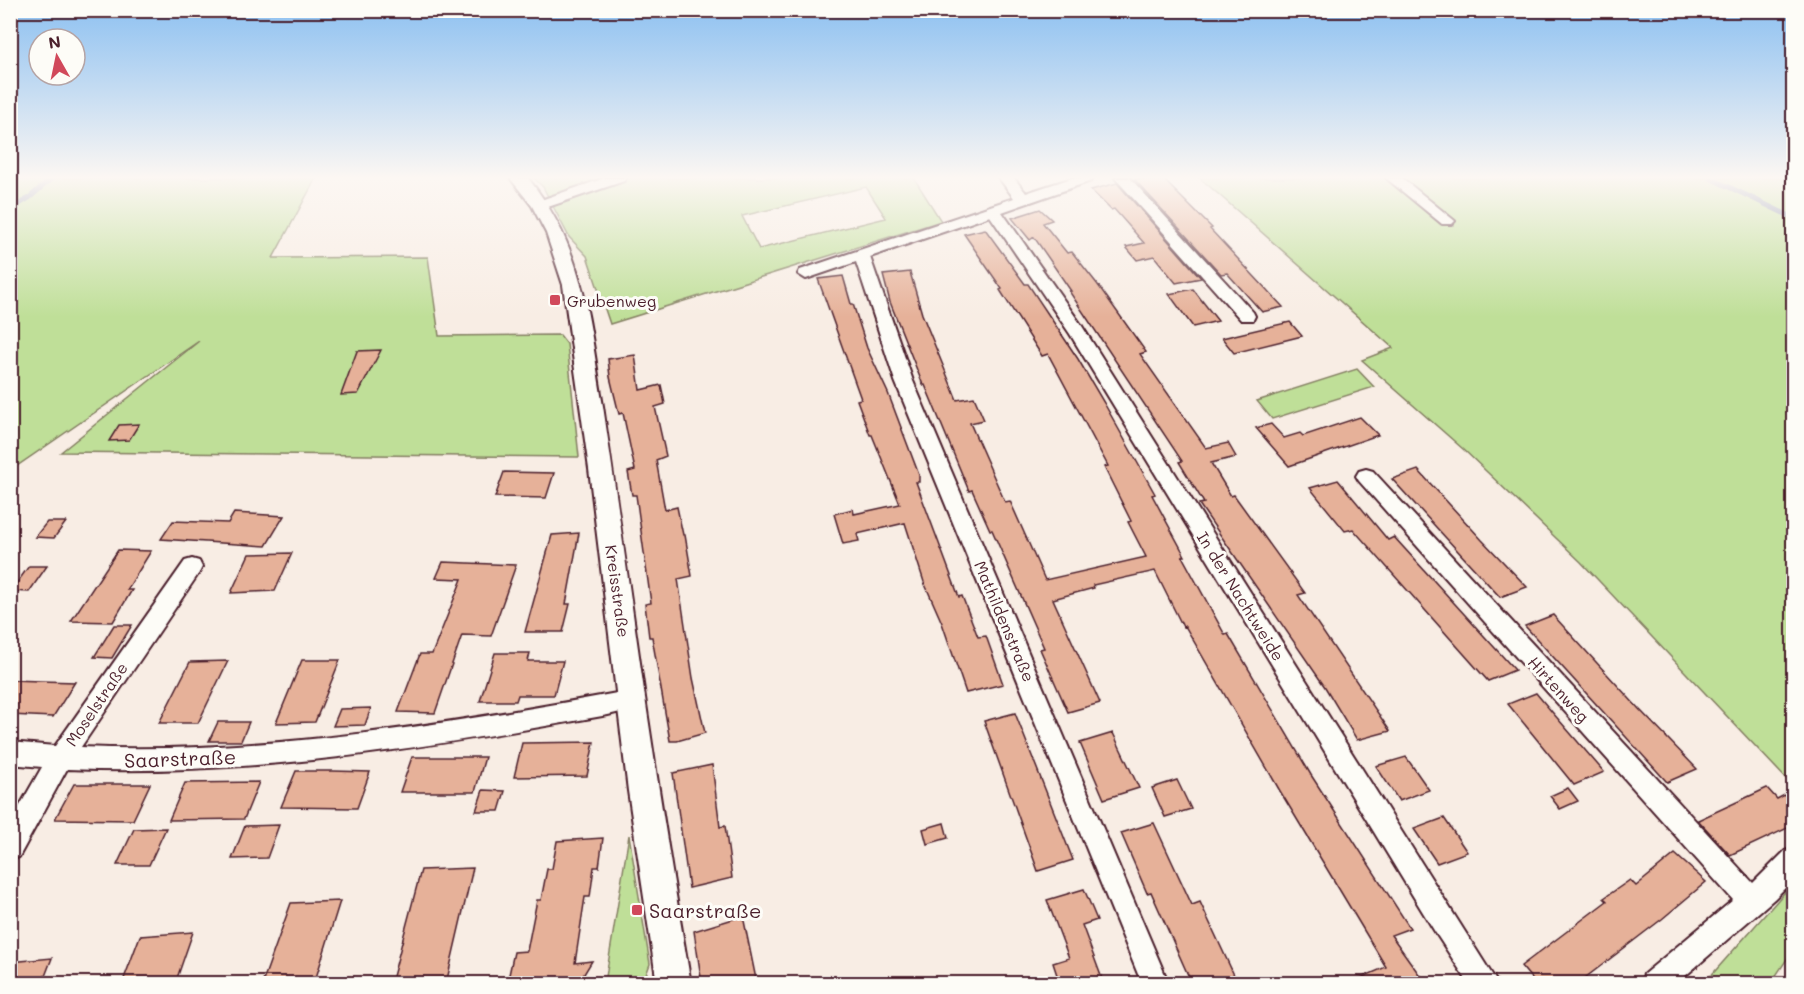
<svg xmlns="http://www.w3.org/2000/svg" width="1804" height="994" font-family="Mali,sans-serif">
<rect width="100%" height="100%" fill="#f8ede4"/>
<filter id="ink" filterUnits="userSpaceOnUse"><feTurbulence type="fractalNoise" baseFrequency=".0167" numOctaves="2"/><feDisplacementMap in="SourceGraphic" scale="12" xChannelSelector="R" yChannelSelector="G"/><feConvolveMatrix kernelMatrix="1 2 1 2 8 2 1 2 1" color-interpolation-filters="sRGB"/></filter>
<g filter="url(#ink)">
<path fill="#bfdf98" stroke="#847f62" stroke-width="1.5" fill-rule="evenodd" d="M11,178H316L273,258L428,257L439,336L560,335L567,344L579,457L61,452L199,341L11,470Z
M534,178H914L941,221L610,324L587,256L569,237L543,187ZM866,187L886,218L759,249L742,216Z
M1200,178H1793V786L1581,562L1463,449L1362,360L1393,348Z
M1357,369L1374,387L1272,419L1257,401Z
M629,835L650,964L643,983H605Z
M1793,883V950L1771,983H1713L1708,979Z"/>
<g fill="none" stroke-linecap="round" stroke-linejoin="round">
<path stroke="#7f8aaa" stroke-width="5" d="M1710,178L1794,218
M10,210L29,198L52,178"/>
</g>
<path fill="#e6b199" stroke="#4a1f2b" stroke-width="1.5" d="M1162,178L1212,228L1210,229L1283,307L1262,312L1227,273L1221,274L1134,179Z
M1117,183L1201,278L1176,283L1154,256L1137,260L1126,247L1144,243L1114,209L1111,210L1091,190Z
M1040,209L1052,220L1043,223L1067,253L1072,252L1098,285L1146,352L1140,354L1206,448L1228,443L1236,457L1211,463L1231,496L1234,495L1305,593L1298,595L1390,731L1357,740L1325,687L1199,504L1204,503L1179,462L1182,461L1069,291H1071L1034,237L1030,240L1012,218Z
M985,229L1025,284H1028L1078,359L1104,403L1155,494L1152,495L1185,556H1182L1225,635L1228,634L1311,775L1410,928L1391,935L1426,984H1347L1386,967L1280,791L1185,626L1183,627L1155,571L1093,585L1094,588L1053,599L1100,703L1068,712L1040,649L1044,648L992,530H990L972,490L969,491L925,385H923L890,302L883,275L910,272L922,314L957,400L974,397L984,420L970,423L1005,502L1010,501L1045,580L1146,557L1128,522L1131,521L1104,467L1108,466L1048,354L1042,356L1000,290L1002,289L964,234Z
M843,276L851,304H853L867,348L888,393L919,475V482H916L959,597L962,596L978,637L986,636L1003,684L966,693L942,623L924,582L905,523L857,534L859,541L843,544L834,514L853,509L854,514L900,504L872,435H870L857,400L861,399L818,279Z
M1193,289L1203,302L1218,321L1193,327L1169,294Z
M1290,322L1302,336L1234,353L1222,338Z
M381,350L358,394L341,395L357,351Z
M635,355L640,390L661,385L665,404L655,407L666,456L656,460L665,510L677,507L683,535H685L692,576L678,579L693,678L705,733L677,741H670L652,637H649L645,604L651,603L636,495H632L628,472L635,470L623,413L619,414L610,377L608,359Z
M1360,417L1378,435L1289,466L1256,428L1271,424L1284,438L1300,433L1303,436Z
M139,424L129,440L109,441L119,425Z
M1418,470L1482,540L1527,587L1500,597L1392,479Z
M504,472L554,473L546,498L495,497Z
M1338,480L1388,540L1394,537L1515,670L1488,681L1353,529L1345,531L1310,488Z
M234,513L284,516L266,546L161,539L173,521L228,523Z
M47,522H66L54,538L35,537Z
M579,533L566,604H570L563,632H525L552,535Z
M118,550L151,551L127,590H132L113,622L71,621Z
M292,553L275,591L231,593L249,554Z
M443,562L516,565L491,636L462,635L435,713L398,712L420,654H432L462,579L436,578Z
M29,566H47L29,592L11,591Z
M1553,615L1639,709L1697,769L1667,782L1525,626Z
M114,625H132L112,658L94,657Z
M495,653H530L528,661H563L554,695H518L516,701H480Z
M302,660H340L315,722L276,723Z
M228,661L198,723H159L190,662Z
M10,680L41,681L75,682L53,717L10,715Z
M1536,693L1552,712L1604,772L1574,785L1508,704Z
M371,708L365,725L333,726L340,709Z
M1015,713L1073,860L1038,871L984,721Z
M218,722H249L241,741H209Z
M1113,733L1139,788L1104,799L1080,743Z
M594,742L587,776L514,777L522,743Z
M412,757H485L475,792H400Z
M1406,757L1429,790L1399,801L1376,766Z
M712,765L720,827L725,826L732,878L689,888L673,773Z
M296,771H333L370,772L357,808L281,807Z
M1177,780L1191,809L1165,817L1152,788Z
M259,782L244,819L169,820L185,783Z
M74,784H150L133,820L55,819Z
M1568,788L1578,801L1560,809L1550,796Z
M1767,788L1777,799L1794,790V825L1730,855L1698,820Z
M483,790L505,791L499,811H476Z
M1444,818L1467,852L1437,863L1414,829Z
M944,823L948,838L927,844L923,829Z
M1154,823L1192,905L1200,902L1234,975L1208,984H1192L1151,892L1147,893L1121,833Z
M279,825L267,858L232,859L245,826Z
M166,828L149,865H117L134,829Z
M603,838L599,867H594L590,897H585L575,963L592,961L578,984H507L514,952L527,951L537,900H541L547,869H552L557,841Z
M1675,854L1706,882L1662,919L1577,984H1536L1521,966L1607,901L1604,898L1630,880L1636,886Z
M473,868L446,984H391L421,870Z
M1084,889L1097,920L1082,925L1104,984H1060L1053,963L1069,958L1047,900Z
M340,901L314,984H262L291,903Z
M743,916L757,984H702L694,931Z
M193,932L175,984H122L140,936Z
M52,958L42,984H10V962Z"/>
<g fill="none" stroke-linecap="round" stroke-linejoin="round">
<defs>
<path id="minor" d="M605,178H626L624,181L545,208H535L533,205L535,202Z
M999,178H1014L1026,193L1072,178H1093L1091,181L1002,212L1082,326L1498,984H1469L1435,932L1070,334L990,216L870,257L913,381L1169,984H1142L895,381L856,262L806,279L798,274L800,270L1014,198Z
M1115,178H1130L1253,312L1255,316L1253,320H1241Z
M1386,178H1402L1455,221L1452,224H1442Z
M1366,469L1373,471L1753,883L1785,851L1794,848V879L1774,899L1676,984H1641L1644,974L1733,900L1359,481L1356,476L1359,471Z
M192,559L199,561L202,567L199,573L81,747C262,755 455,723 633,690L641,693L644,700L641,707L608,715C430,747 249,777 67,769L19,857L10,860V823L42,767L10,764V742L55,746L185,561Z"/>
<path id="tertiary" d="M510,178H528C586,251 588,319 603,406C614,478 624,550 634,621C651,742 670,863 691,984H657L628,791L589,469L563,285L546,233L532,206Z"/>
</defs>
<use href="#minor" stroke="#4a1f2b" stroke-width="4"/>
<use href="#tertiary" stroke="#4a1f2b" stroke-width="4"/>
<use href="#minor" fill="#fdfcf7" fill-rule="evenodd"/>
<use href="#tertiary" fill="#fdfcf7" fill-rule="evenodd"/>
</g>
</g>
<linearGradient id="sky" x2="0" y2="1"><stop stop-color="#8cc0f1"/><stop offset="0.56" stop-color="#fcf7f3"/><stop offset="1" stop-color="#fcf7f3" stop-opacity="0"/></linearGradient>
<rect width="1804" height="317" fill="url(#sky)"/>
<g fill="#d1495b" stroke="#fdfcf7" stroke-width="2">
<rect x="549" y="294" width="12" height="12" rx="3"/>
<rect x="631" y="904" width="12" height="12" rx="3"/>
</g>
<g text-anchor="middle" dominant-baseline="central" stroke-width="6" stroke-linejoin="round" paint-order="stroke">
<g font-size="16" fill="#4a1f2b" stroke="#fdfcf7" text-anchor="start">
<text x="567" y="300">Grubenweg</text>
</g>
<g font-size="16" fill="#4a1f2b" stroke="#fdfcf7">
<text transform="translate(618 591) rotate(82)">Kreisstraße</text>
<text transform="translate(1241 596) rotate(58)">In der Nachtweide</text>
<text transform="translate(1005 621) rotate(67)">Mathildenstraße</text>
<text transform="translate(1559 689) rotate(48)">Hirtenweg</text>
<text transform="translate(96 704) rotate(-56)">Moselstraße</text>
</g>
<g font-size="20" fill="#4a1f2b" stroke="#fdfcf7">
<text transform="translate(180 758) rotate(-2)">Saarstraße</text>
</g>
<g font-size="20" fill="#4a1f2b" stroke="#fdfcf7" text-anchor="start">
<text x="649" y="910">Saarstraße</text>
</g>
</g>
<rect width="1804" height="994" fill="none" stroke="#fdfcf7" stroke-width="36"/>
<rect x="18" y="18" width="1768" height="958" fill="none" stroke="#4a1f2b" stroke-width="2" filter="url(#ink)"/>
<g transform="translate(57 57) rotate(351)"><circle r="28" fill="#fdfcf7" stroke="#b5a4a5" stroke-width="1.5"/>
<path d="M0-4.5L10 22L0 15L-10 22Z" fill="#d1495b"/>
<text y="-9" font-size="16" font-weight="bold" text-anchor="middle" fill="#4a1f2b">N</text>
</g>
</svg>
